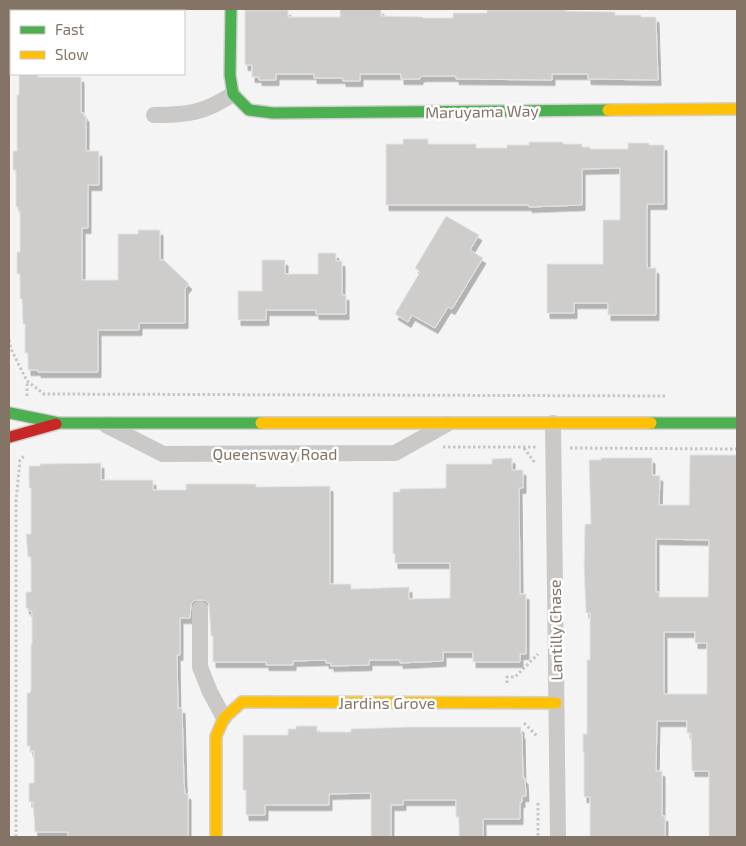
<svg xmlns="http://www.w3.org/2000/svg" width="746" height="846" font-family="'Exo 2',sans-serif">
<defs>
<filter id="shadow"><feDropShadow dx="3" dy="5.5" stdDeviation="0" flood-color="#0004"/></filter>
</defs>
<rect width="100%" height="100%" fill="#f4f4f5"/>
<path fill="#cecdcc" stroke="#e4e4e4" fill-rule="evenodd" filter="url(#shadow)" d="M340,9H381V16L423,17V18H453V13H487V10H565V11L615,12V15H641V17H656L658,80L588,79V74H552V80L456,79V76H423L420,77V79H401V74H360V81H343V78H314V74H276V80H259V77H252V65H245V10H288V17H340Z
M19,74H38V77H81V113H84V116H86V151H99V185H88V228H82V280H118V234H138V230H160V260H164L189,284L185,289V323H139V330H98V372H38V370H28V353H25V324H23L22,299H20V274H17V252H20V211H18V207H16V170H13V151H17V95H19Z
M403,139H428V144H476V148H507V145H529V142H563V144H582V147H590V149H628V143H649V145H664V204H647V268H656V315H608V303H574V313H547V264H603V220H620V168L582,169V205L529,207V205H386V144H403Z
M446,216L479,235L470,250L483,258L452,309L448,307L435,328L412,315L408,322L395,314L420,272L415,268Z
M318,253H336V261H342V295H346V314H316V310H266V320H238V291H262V260H285V274H318Z
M690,455H737V837H709V771H692L691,733H687V721H657L656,771H662V816H665V837H590V797H584V752H583V734H587V660H590V613H586L584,568L585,524H591L589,460H601V458H652V475L660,476L659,505H689ZM656,539L709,540L708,597H659V592H656ZM664,632H695V643H707V694H664Z
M512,458V470H523V488H519L520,583V594H526V654H520V662H473V652H443V661L400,663V660H369V665L331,666V663H326V660L293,661V665H266V662H213V636H211L209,604L205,600H195L191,604L190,618H180V655H177L178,708H182L184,782L185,794H188V837H68V832H35L33,802H29V783H34V751H30V746H27V693H30L31,689V644H32V611H28V608H26V592H31V557H28L26,534H31V488H29V466H40V464L101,463V480H153V490H186V484H256V487L330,486V584H351V589L409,587V599L450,598V563H395V554H393V492H400V489L446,488V464H492V459Z
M296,726H317V732H351V729L409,727H521V733H522L523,778H525L526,796H522V802H520V819H483V837H459V817H456V800H403V805H391V837H371V793L329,794V805H265V815H246V790H243V735H288V729H296Z"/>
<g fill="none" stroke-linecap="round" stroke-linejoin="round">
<defs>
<path id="fast" d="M231,9L230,75L233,94L249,110L273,113L608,110
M10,413L59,423H261
M651,423H737"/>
<path id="slow" d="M608,110L737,109
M261,423H651
M216,837V736L224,718L242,702L556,703"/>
<path id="jam" d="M10,437L56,424"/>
</defs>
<use href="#fast" stroke="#d2d0d0" stroke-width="14"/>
<use href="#slow" stroke="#d2d0d0" stroke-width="14"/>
<use href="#jam" stroke="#d2d0d0" stroke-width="14"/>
<path stroke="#c8c6c5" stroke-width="3" stroke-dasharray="2.5 2.5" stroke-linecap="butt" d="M9,340L11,349L27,381
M27,396V381L44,394L666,396
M443,447H537
M524,448L535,463
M570,448L737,449
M507,683V677H515L538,654
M524,723L537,736
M538,803V837
M16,837V501L20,460L25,455"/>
<path stroke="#cac9c8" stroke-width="16" d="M154,115C188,115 204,113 233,94
M553,423L558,837
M106,425L163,454L395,453L447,424
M200,609V667L210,692L224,718"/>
<use href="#fast" stroke="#4caf50" stroke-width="11"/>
<use href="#slow" stroke="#ffc107" stroke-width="11"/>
<use href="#jam" stroke="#c62828" stroke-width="11"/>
</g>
<g text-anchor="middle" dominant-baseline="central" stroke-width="5" stroke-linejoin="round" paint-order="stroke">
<g font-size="16" fill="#837466" stroke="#fff">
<text transform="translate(482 111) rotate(-1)">Maruyama Way</text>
<text x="275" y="453">Queensway Road</text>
<text transform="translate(555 630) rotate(-91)">Lantilly Chase</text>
<text x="387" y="702">Jardins Grove</text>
</g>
</g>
<rect width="746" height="846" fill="none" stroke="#837466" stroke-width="20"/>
<rect x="10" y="10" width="175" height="65" fill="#ffffff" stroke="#cdc7c2"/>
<rect x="20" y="26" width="25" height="8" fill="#4caf50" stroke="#cdc7c2"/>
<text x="55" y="35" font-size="15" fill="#837466">Fast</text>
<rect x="20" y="51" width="25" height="8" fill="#ffc107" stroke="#cdc7c2"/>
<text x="55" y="60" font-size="15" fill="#837466">Slow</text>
</svg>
